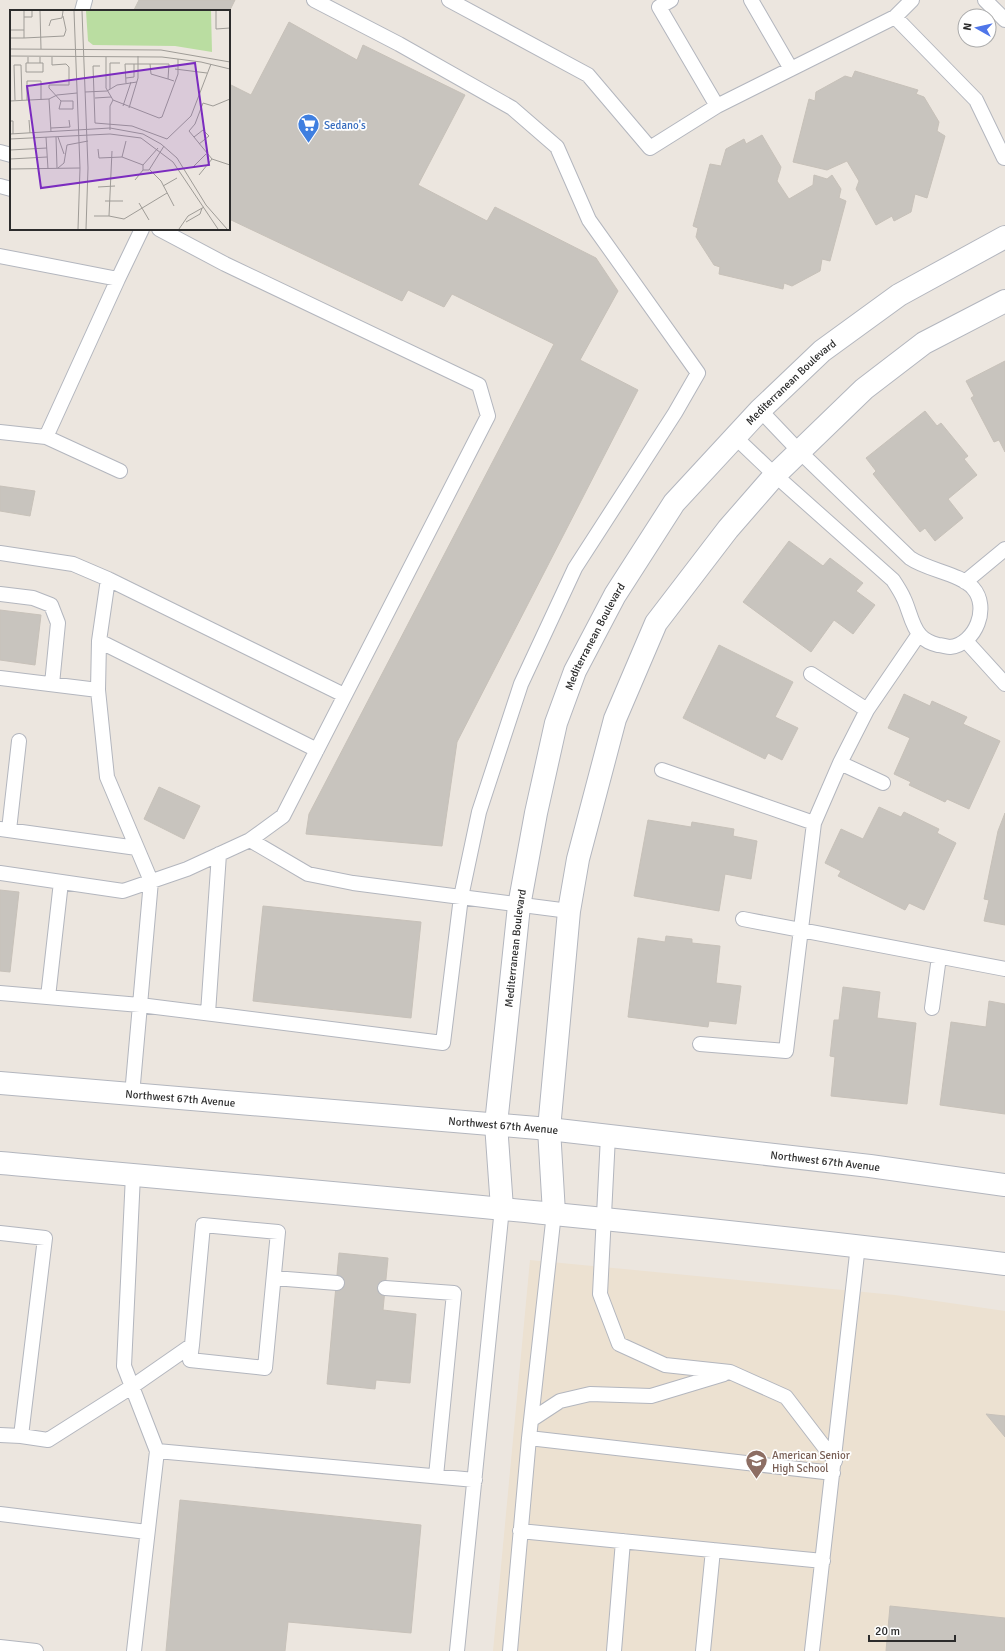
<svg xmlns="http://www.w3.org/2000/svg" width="1005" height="1651" font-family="Signika,sans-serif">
<rect width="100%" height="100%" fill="#ece6df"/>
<path fill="#ece1d1" d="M530,1260L895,1295L1005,1311V1651H493Z"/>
<path fill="#c8c4be" stroke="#c7c1b9" d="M139,0H235L229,12L136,11L134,10Z
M289,22L357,60L363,45L465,95L418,185L487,221L495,207L596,258L618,291L580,360L638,390L457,742L442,846L306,834L309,814L554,344L452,294L444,307L408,290L402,301L229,219V84L251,95Z
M855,71L918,90L916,94L924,97L939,122L937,131L945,136L927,198L915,194L911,212L894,221L892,216L876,225L856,189L859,181L847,161L827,170L793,162L809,99L815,101L816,92L845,76L852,78Z
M762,135L781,167L777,181L789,199L813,185L814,175L827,179L832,175L841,189L839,198L846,201L830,261L822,259L820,271L792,286L784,283L783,289L719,274L720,267L714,265L696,237L698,228L693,226L710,164L721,166L726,149L744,139L746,144Z
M1005,361V452L999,440L994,442L971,398L974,396L966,381Z
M925,411L937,426L941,423L968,456L964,459L977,475L948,499L963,518L935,541L925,528L920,532L873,474L876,471L866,458Z
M0,486L35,491L30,516L0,511Z
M789,541L823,566L830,558L863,583L856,591L875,605L853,634L834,620L811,652L743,602Z
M0,610L41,615L35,665L0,660Z
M719,645L793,682L775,717L798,728L782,760L768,753L765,759L683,718Z
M904,694L930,706L932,701L967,717L963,724L1000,741L969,809L947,799L945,802L909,785L911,782L894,774L910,738L888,728Z
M159,787L200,806L184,839L144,819Z
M879,807L901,817L904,812L939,829L937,833L956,843L924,910L909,903L905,910L838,876L841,871L825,863L841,829L863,839Z
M1005,813V925L984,921L989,900L984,899L998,831Z
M648,820L691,827L692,822L734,829L733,836L757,841L751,879L725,874L719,911L634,896Z
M0,890L19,892L10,972L0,971Z
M263,906L421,922L411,1018L253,1001Z
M666,936L692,939V943L720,946L716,983L741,986L736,1024L709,1021L708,1027L628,1017L638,938L665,942Z
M843,987L880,992L877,1018L916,1023L907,1104L831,1096L835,1057L830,1056L834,1020H839Z
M989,1001L1005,1004V1114L940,1105L951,1022L986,1027Z
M339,1253L388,1258L383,1310L416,1314L410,1383L376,1380L375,1389L327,1384Z
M986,1414L1005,1416V1437Z
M180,1500L421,1525L411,1633L288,1622L285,1651H166Z
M890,1606L1005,1618V1651H886Z"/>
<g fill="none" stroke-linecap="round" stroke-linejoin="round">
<defs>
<path id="lane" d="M449,0L588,75L650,148L717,106L895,17L912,0
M671,0L659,7L717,106
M751,0L791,69
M985,0L1005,20
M82,11L85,0
M895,17L976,100L1004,158
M0,152L11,155
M0,186L11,189
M159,229L225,264L479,385L488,416L283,816L250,840
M0,256L118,279L142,229
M0,432L46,437L118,279
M734,436L775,475L893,580C897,586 901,592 904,599C909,609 912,627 920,635C925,641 931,643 938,645C942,645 947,647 950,647C976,644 990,607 973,588C961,574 927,570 910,558L799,451L760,410
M46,437L120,471
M0,553L73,564L108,579L344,695
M108,579L99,641L98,690L107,777L151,881L132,1095
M965,582L1005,549
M0,594L33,598L51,605L58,623L52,684
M99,641L317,750
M966,641L1005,684
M811,674L867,710
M0,678L98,690
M840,763L883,783
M662,770L814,823
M0,829L137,848
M9,830L19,741
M0,873L123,891L187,869L250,840L308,874L353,883L569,911
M743,919L1005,969
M0,993L140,1005L443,1043L461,897L479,812L521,684L575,568L675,413L698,373L589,220L557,147L512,108L399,44L314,0
M48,997L61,882
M932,1008L939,957
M208,1013L219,854
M700,1044L786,1051L814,823L840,763L867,710L919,634
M608,1136L600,1294L619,1344L665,1365L730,1372L786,1397L835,1461
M133,1175L124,1366L157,1451L134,1651
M0,1233L45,1238L21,1436L48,1440L133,1386L192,1345L190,1360L265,1368L278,1232L203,1225L192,1345
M274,1278L337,1283
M385,1288L454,1293L436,1476
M531,1420L560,1401L590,1394L651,1396L724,1374
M0,1435L21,1436
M529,1438L833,1473
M157,1451L475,1480
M0,1514L147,1532
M520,1531L823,1561
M0,1647L36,1651
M457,1651L502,1208
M510,1651L529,1438L554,1213
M614,1651L623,1541
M703,1651L713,1550
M812,1651L858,1245"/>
<g id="street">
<path id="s1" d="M502,1208L496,1124L519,906L536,813L556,723L575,671L615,595L674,503L760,410L822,351L899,295L1005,237"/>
<path d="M554,1213L549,1129L569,911L578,859L615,719L656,623L728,529L775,475L864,389L924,343L1005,301"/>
</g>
<g id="secondary">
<path id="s2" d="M0,1083L549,1129L870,1166L1005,1185"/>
<path d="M0,1163C335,1193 671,1222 1005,1264"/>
</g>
</defs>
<use href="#lane" stroke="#b3b6be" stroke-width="16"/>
<use href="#street" stroke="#b3b6be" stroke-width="24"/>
<use href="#secondary" stroke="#b3b6be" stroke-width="24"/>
<use href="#lane" stroke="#fff" stroke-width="14"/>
<use href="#street" stroke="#fff" stroke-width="22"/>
<use href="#secondary" stroke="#fff" stroke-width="22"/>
</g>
<defs>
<symbol id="supermarket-pin" viewBox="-11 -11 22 30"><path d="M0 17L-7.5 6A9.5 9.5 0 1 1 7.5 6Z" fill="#3f7fe0" stroke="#fff"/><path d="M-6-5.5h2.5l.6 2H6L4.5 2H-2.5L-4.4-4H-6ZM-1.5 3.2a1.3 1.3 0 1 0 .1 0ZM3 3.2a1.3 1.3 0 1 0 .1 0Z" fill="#fff"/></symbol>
<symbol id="school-pin" viewBox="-11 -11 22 30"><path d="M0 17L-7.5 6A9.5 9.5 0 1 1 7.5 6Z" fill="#8d6e63" stroke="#fff"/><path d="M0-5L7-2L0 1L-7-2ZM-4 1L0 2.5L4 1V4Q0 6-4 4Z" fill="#fff"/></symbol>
</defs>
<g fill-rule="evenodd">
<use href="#supermarket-pin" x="296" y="112" width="25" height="34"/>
<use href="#school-pin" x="744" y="1448" width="25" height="34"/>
</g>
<g text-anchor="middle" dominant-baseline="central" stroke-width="3.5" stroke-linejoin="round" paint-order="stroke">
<g font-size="11" fill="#366cbe" stroke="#fff" text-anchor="start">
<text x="324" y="125">Sedano's</text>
</g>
<g font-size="11" fill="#2c2c2c" stroke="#fff">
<text stroke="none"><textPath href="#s1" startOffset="909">Mediterranean Boulevard</textPath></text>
<text stroke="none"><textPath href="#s1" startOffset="585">Mediterranean Boulevard</textPath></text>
<text stroke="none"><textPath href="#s1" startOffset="261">Mediterranean Boulevard</textPath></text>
<text stroke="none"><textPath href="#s2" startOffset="181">Northwest 67th Avenue</textPath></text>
<text stroke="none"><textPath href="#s2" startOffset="505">Northwest 67th Avenue</textPath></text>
<text stroke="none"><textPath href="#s2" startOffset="829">Northwest 67th Avenue</textPath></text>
</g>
<g font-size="11" fill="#785e54" stroke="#fff" text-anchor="start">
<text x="772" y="1455">American Senior<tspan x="772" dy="13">High School</tspan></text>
</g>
</g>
<g transform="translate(10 10)">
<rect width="220" height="220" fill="#ece6df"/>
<path d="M76,1H201L202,42L165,36L83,35L78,31Z" fill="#badda1"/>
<path fill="none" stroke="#9f9c97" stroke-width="1" d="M30,1L31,39M64,1L70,158L68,219M72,1L78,158L76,219M206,1V19L220,18M14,7H22V1M39,16L41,10L52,8L53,1M0,20H14M0,28H14V1M14,28L54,26L56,20L53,6M0,39L151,40L220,52M0,46L152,47L191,52L220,59M18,47V53H30V47M42,47V55L56,54L59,57V75H39V78L51,91L49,99H63V91H51M96,47V78L103,90L100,96V120M18,53H16V62H33V53H30M140,54L141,64L158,69M90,56H83L85,113L122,116L157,129L181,106L201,54M165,59L197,63M116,68L124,67V54M116,73L115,54H159L158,69L164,71M100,79V53H110M75,82L97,81L107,75L127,72M85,88L101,87M39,89L41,122M5,90L4,55H11L12,90M17,90V71H31V90M103,90L149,108L152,107L168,64V49M0,91L39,89L47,85L67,83M113,96L121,72M119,98L128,68V46M19,110L20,123M0,111H3V124M41,118L60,117L59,110M0,124L100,118L133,124L151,134L167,148L196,195L217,219M36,127L38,159M46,127L47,158M48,127L54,144M184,127L193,120L199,126L189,134M0,129L100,124L131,128L163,152L208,219M148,138L133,155V160H139L154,136M88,139L89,148L112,147L133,155M0,140L37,138M102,141L99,206L114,209L157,183M112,147L116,131M0,149L37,147M202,149L179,121L185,114L193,93L203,96L220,89M183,157L196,144M48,158L54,153L57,135L78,131M0,159L70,158M139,159L151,171L164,196M189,165L202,149L220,155M125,170L133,160M153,176L167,168M88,177L105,176M95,191H113M129,193L139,210M84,206H99M176,212L190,204L192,198M169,219L178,206L194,197"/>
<path fill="#7b2cbf" fill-opacity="0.15" stroke="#7b2cbf" stroke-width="2" d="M185,53L199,155L31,178L17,76Z"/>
<rect width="220" height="220" fill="none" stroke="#2c2c2c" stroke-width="2"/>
</g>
<g transform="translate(977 28) rotate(278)"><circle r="19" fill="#ffffff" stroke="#ababab"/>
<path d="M0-3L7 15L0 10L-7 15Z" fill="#4f76e9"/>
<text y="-6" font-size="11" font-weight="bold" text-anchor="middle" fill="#2c2c2c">N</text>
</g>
<path d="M869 1635v6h86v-6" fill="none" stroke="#2c2c2c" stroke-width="2"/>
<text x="875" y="1635" font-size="12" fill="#2c2c2c" stroke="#ffffff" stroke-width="3" paint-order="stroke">20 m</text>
</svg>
